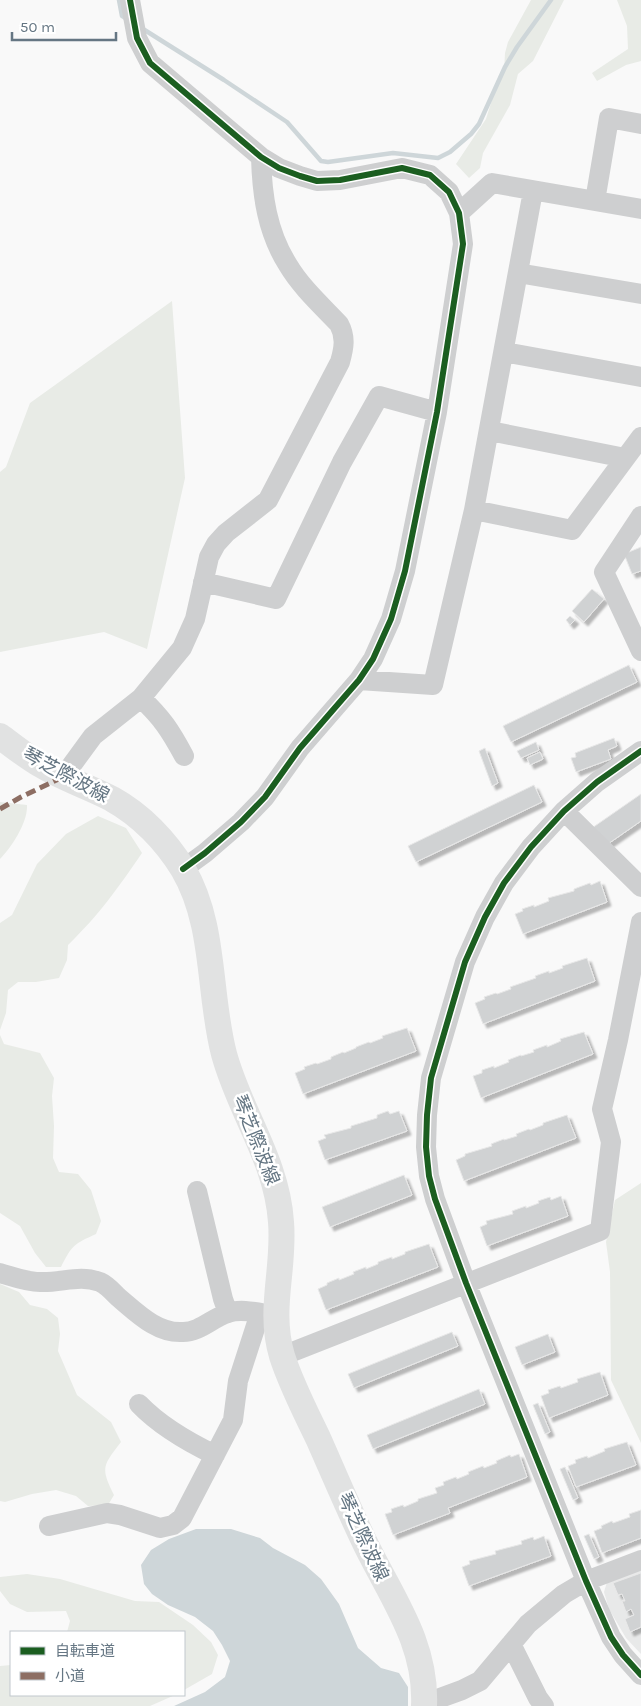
<svg xmlns="http://www.w3.org/2000/svg" width="641" height="1706" font-family="Karla,'Noto Sans JP',sans-serif">
<defs>
<filter id="shadow"><feDropShadow dx="4" dy="4" stdDeviation="1" flood-color="#0004"/></filter>
</defs>
<rect width="100%" height="100%" fill="#f9f9f9"/>
<path fill="#e8e9e9" d="M641,1570V1654L626,1638L609,1609L604,1592L607,1582Z"/>
<path fill="#e8ebe6" d="M531,0H564L533,61L518,74L510,105L483,153L480,168L469,178L456,164L486,119L496,87L504,72L505,53L508,42Z
M617,0H641V61L626,65L597,81L592,73L628,49L627,26Z
M172,301L185,478L147,649L104,632L0,652V472L6,467L30,403Z
M0,802L27,805C28,822 12,847 0,859Z
M98,816L126,828L142,853C118,888 99,915 68,945L67,960L59,978L36,982H18L8,990L6,1013L0,1030V923L12,915L37,864L66,834Z
M0,1035L4,1044L40,1053L54,1078L52,1096L54,1126L53,1158L59,1172L78,1174L91,1190L101,1221L96,1234C74,1244 72,1245 61,1267H46L35,1253L20,1226L0,1213Z
M641,1183V1443L611,1380L610,1272L606,1242L615,1200Z
M0,1284L19,1292L30,1305L47,1309L58,1318L60,1334L58,1351L77,1395L111,1422L121,1442C103,1466 100,1467 114,1495L108,1505L88,1506L76,1496L56,1490L32,1494L5,1502L0,1501Z
M27,1574L60,1579L135,1601L159,1602L193,1625L211,1642L218,1655L212,1674L184,1690V1632H67L70,1621L66,1611L27,1612L10,1604L0,1591V1577Z
M11,1665V1695H175L150,1706H0V1666Z"/>
<path fill="#ced6d9" d="M196,1529H231L260,1538L273,1548L305,1565L321,1579L339,1604L358,1648L381,1668L399,1673L408,1687V1706H174L205,1692L225,1677L230,1661L222,1645L213,1631L195,1617L168,1605L152,1594L144,1584L141,1565L151,1550L169,1539Z"/>
<g fill="none" stroke-linecap="round" stroke-linejoin="round">
<path stroke="#ced6d9" stroke-width="4.5" d="M119,0L122,16L128,20
M143,29L224,80L287,122L321,161L328,162L393,153L438,158L450,152L471,134L479,124L505,67L517,47L551,0"/>
</g>
<path fill="#d0d2d3" stroke="#e8e8e8" filter="url(#shadow)" d="M641,547V571L632,574L624,554Z
M592,589L604,599L584,622L572,611Z
M570,616L575,620L570,625L566,620Z
M629,665L637,682L511,742L503,726Z
M614,738L617,746L608,750L611,759L576,772L571,758L576,757L575,753Z
M536,742L539,750L521,758L517,751Z
M485,748L498,783L492,786L479,751Z
M540,752L543,759L530,765L527,758Z
M534,785L542,802L416,862L408,846Z
M641,794V821L605,846L592,828Z
M600,881L607,902L523,934L515,914L523,911L522,909L534,905V907L549,901L548,898L574,891V889L590,883L591,885Z
M587,958L595,981L483,1024L475,1003L485,999L484,997L496,993L497,994L511,989L510,987L536,978L535,976L549,971V973L563,968L562,966Z
M407,1028L416,1051L303,1094L295,1073L305,1069L304,1067L316,1063L317,1064L331,1059V1057L343,1052L344,1053L356,1048V1047L369,1042L370,1043L383,1038L382,1036Z
M584,1032L593,1054L481,1098L473,1076L482,1073V1070L494,1066V1068L509,1062L508,1060L521,1055V1056L534,1052L533,1050L547,1045V1047L561,1041L560,1039Z
M388,1111L390,1114L399,1111L407,1131L325,1160L318,1141L326,1138L324,1135L351,1128V1126L377,1118V1115Z
M567,1115L576,1138L464,1181L456,1160L465,1156V1154L492,1146L491,1144L504,1139V1140L517,1136L516,1134L529,1129L530,1130L543,1125V1123Z
M404,1175L412,1195L330,1227L322,1207Z
M561,1196L568,1216L487,1246L480,1227L487,1224L486,1221L513,1214L512,1211L526,1206V1208L539,1203L538,1201L550,1197L551,1200Z
M429,1244L438,1267L326,1310L318,1289L327,1285V1283L339,1278V1280L354,1274L353,1272L366,1267V1269L378,1264V1262L392,1257V1259L405,1254V1252Z
M452,1332L458,1346L354,1388L348,1374Z
M548,1334L555,1352L522,1365L515,1347Z
M600,1372L608,1395L549,1418L541,1396L549,1393L548,1390L560,1386L561,1388L578,1382L577,1379Z
M479,1389L485,1404L373,1449L367,1435Z
M538,1403L550,1432L545,1434L533,1405Z
M627,1442L636,1465L576,1487L568,1466L576,1463L575,1460L587,1456L588,1458L605,1451L604,1449Z
M519,1454L527,1477L448,1508L450,1513L393,1535L385,1514L392,1512L391,1509L403,1505L404,1507L418,1501V1499L437,1493L435,1488L444,1485L443,1482L456,1477L457,1479L469,1474L468,1472L483,1466L484,1468L497,1463L496,1461L510,1455L511,1457Z
M565,1467L578,1498L573,1500L560,1469Z
M641,1510V1538L602,1553L594,1531L602,1528L601,1526L612,1521L613,1523L630,1517L629,1514Z
M589,1534L599,1557L594,1559L584,1536Z
M544,1536L551,1556L469,1586L462,1567L470,1564L469,1561L496,1554L495,1551L522,1544L521,1541L533,1537L534,1540Z
M641,1573V1627L630,1632L625,1619L634,1615L631,1609L626,1612L622,1601H625L622,1594L618,1595L613,1583Z"/>
<g fill="none" stroke-linecap="round" stroke-linejoin="round">
<path stroke="#cecfd0" stroke-width="20" d="M130,0L137,38L150,63L261,157L279,168L300,176L317,181L340,180L402,168L430,175L449,192L459,213L463,244L437,412L405,571L391,619L373,659L359,680L300,748L265,797L241,822L205,853L183,869
M595,201L609,118L641,124
M459,213L492,183L641,209
M518,273L641,294
M504,352L641,377
M490,431L625,458
M474,510L572,530L641,437
M641,516L604,572L641,651
M203,582L276,599L342,462L379,396L437,412
M359,680L433,685L474,510L533,191
M141,698C162,718 170,730 184,756
M641,751L597,782L564,811L531,847L504,883L485,917L465,962L431,1078L427,1115L426,1147L429,1176L435,1199L466,1283L586,1581L611,1637L623,1655L641,1675
M63,777L93,736L141,698L182,648L195,619L209,557L216,544L226,533L268,500L340,362C344,348 346,337 339,324C322,306 301,287 288,265C267,232 262,195 261,157
M564,811L641,887
M197,1191L223,1299L228,1313
M0,1273C14,1277 26,1282 40,1282C62,1283 79,1274 100,1282C107,1285 113,1292 118,1297C136,1312 157,1334 183,1332C200,1332 212,1318 228,1313C241,1308 259,1313 273,1315
M282,1356L600,1231L611,1142L602,1109L618,1040L641,922
M139,1404C160,1426 188,1442 215,1455
M49,1526L107,1513L120,1515L160,1528L173,1525L182,1518L233,1420L238,1381L260,1313
M511,1644L538,1698L544,1706
M424,1704L462,1690L480,1681L528,1624L564,1594L586,1581L641,1560"/>
<path stroke="#e1e2e2" stroke-width="26" d="M0,736C13,746 27,757 41,765C64,779 89,787 112,799C141,815 166,841 183,869C216,925 208,993 224,1054C240,1113 277,1160 281,1222C285,1269 268,1309 282,1356C291,1384 305,1411 318,1438C334,1474 349,1510 366,1545C392,1598 427,1644 424,1706"/>
<path stroke="#8d6e63" stroke-width="5" stroke-dasharray="10 5" stroke-linecap="butt" d="M0,809L21,797L63,777"/>
<defs>
<path id="cycleway" d="M130,0L137,38L150,63L261,157L279,168L300,176L317,181L340,180L402,168L430,175L449,192L459,213L463,244L437,412L405,571L391,619L373,659L359,680L300,748L265,797L241,822L205,853L183,869
M641,751L597,782L564,811L531,847L504,883L485,917L465,962L431,1078L427,1115L426,1147L429,1176L435,1199L466,1283L586,1581L611,1637L623,1655L641,1675"/>
</defs>
<use href="#cycleway" stroke="#fff" stroke-width="9"/>
<use href="#cycleway" stroke="#1b5e20" stroke-width="6"/>
</g>
<g text-anchor="middle" dominant-baseline="central" stroke-width="5" stroke-linejoin="round" paint-order="stroke">
<g font-size="19" fill="#657683" stroke="#fff">
<text transform="translate(66 775) rotate(28)">琴芝際波線</text>
<text transform="translate(256 1140) rotate(68)">琴芝際波線</text>
<text transform="translate(363 1537) rotate(65)">琴芝際波線</text>
</g>
</g>
<rect x="10" y="1631" width="175" height="65" fill="#ffffff" stroke="#c1c8cd"/>
<rect x="20" y="1647" width="25" height="8" fill="#1b5e20" stroke="#c1c8cd"/>
<text x="55" y="1656" font-size="15" fill="#657683">自転車道</text>
<rect x="20" y="1672" width="25" height="8" fill="#8d6e63" stroke="#c1c8cd"/>
<text x="55" y="1681" font-size="15" fill="#657683">小道</text>
<path d="M12 32v8h104v-8" fill="none" stroke="#657683" stroke-width="2.5"/>
<text x="20" y="32" font-size="15" fill="#657683" stroke="#ffffff" stroke-width="4" paint-order="stroke">50 m</text>
</svg>
